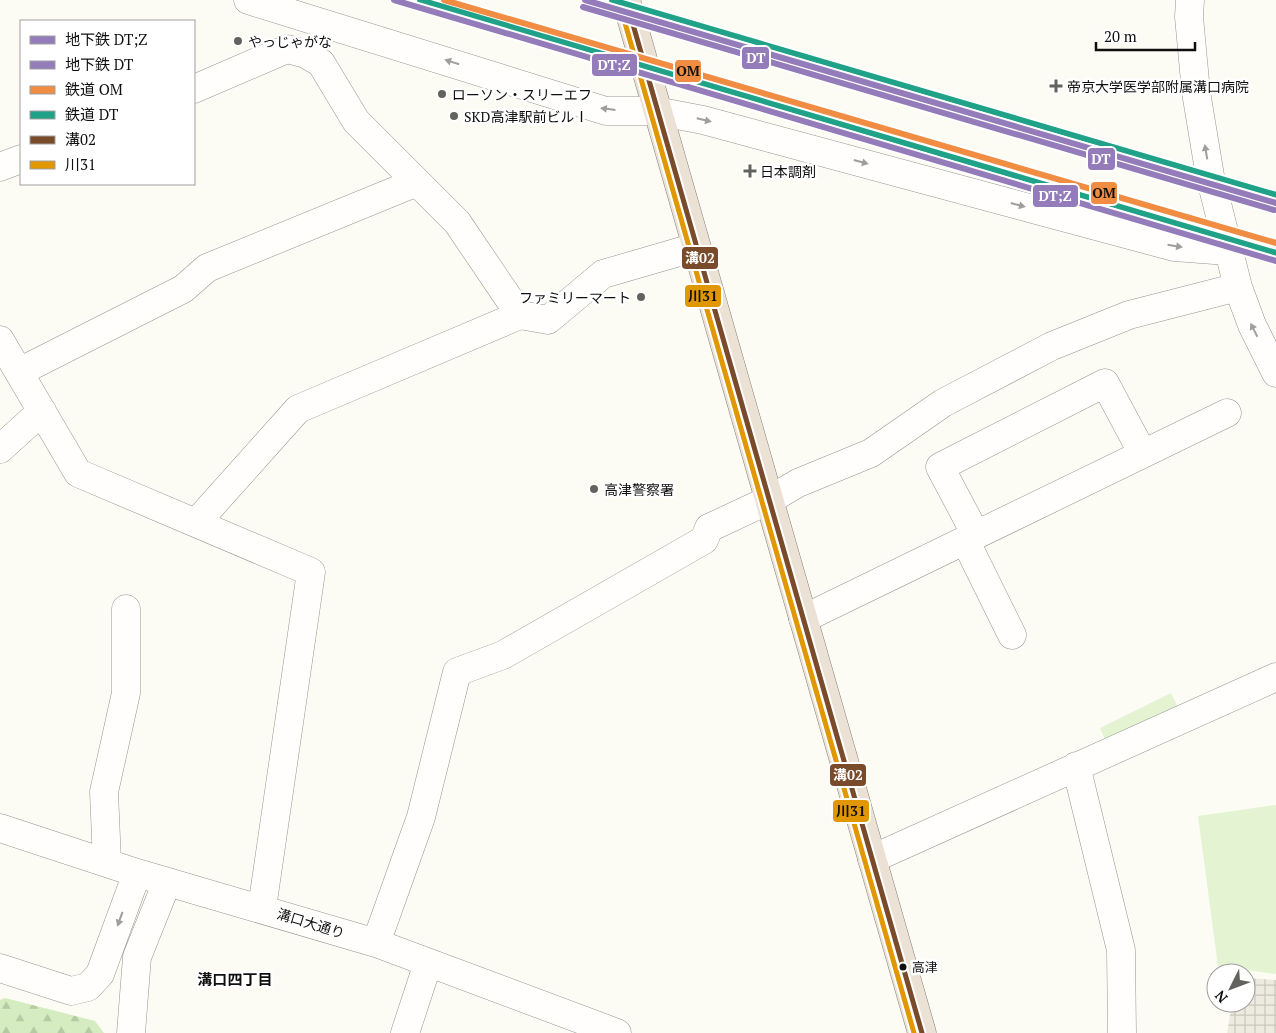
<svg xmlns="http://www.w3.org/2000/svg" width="1276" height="1033" font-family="'PT Serif','Noto Sans JP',serif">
<defs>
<pattern id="forest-firs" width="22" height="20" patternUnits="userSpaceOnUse" patternTransform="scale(1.25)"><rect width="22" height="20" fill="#d4ecbf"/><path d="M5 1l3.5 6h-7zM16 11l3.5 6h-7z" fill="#b5c9a3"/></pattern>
<pattern id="plaza-grid" width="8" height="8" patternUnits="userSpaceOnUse" patternTransform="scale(1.25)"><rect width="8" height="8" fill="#edeadf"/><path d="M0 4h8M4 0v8" fill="none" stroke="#cac8be"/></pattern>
</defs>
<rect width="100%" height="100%" fill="#fcfbf4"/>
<path fill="url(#forest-firs)" d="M5,998L95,1021L104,1033H0V1000Z"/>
<path fill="#e4f4d2" d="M1171,693L1179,709L1106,742L1100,728Z
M1276,805V974L1218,966L1198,816Z"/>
<path fill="url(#plaza-grid)" d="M1246,978L1276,980V1033H1227L1232,1003H1246Z"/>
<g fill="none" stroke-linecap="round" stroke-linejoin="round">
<defs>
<path id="minor" d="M248,0L606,111H656L703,120L1174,247L1228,251
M1190,0L1189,17L1196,92L1210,176L1238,287L1252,325L1276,373
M194,89L287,49L306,54L321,63L356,121L457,222L520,315L548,320L603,274L696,247
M0,167L21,159
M0,340L78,473L311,572L262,908
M19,372L183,289L207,268L417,182
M0,449L42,411
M196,523L298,409L520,315
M976,535L940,467L1105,383L1143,454
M965,540L1012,635
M803,619L1227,413
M1076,766L1121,950L1122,1033
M0,828L137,873L376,943L617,1033
M872,859L1276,677
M107,862L104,792L126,693V609
M376,943L421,817L457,672L503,655L704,540L709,528L769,500L798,483L871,453L943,403L1052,346L1129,315L1238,287
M0,968L71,991L88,987L100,974L137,873
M131,1033L137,957L167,882
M405,1033L428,963"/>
<path id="highway" d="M626,0L922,1033"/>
</defs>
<use href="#minor" stroke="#969592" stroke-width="29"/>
<use href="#highway" stroke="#83837f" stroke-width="29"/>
<use href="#minor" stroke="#fffefd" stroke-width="28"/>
<use href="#highway" stroke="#ebe1d5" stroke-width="28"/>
<defs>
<path id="bus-1" d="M626,0L922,1033"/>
<path id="bus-2" d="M619,2L914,1033"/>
</defs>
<use href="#bus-1" stroke="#fff" stroke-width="9"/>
<use href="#bus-2" stroke="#fff" stroke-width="9"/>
<use href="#bus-1" stroke="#7a4b2a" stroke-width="5"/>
<use href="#bus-2" stroke="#e09702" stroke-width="5"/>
<defs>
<path id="rail-1" d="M444,0L1276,243"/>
<path id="rail-2" d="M420,0L1276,253
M612,0L1276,195"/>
</defs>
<use href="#rail-1" stroke="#fff" stroke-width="10"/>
<use href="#rail-2" stroke="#fff" stroke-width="10"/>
<use href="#rail-1" stroke="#f18c43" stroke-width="6"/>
<use href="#rail-2" stroke="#20a288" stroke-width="6"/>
<defs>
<path id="metro-1" d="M394,0L1276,261
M585,0L1276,203"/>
<path id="metro-2" d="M583,7L1274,210"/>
</defs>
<use href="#metro-1" stroke="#fff" stroke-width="10"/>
<use href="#metro-2" stroke="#fff" stroke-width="10"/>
<use href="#metro-1" stroke="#937cb9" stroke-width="6"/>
<use href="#metro-2" stroke="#937cb9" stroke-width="6"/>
</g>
<defs><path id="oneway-solid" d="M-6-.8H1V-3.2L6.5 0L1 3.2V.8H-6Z" transform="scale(1.25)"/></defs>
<g fill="#9f9e9e">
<use href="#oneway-solid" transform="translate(452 62) rotate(-163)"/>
<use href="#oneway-solid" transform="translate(608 109) rotate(-173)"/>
<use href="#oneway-solid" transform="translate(704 120) rotate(13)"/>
<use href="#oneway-solid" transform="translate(1206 152) rotate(-100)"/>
<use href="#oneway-solid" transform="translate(861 162) rotate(15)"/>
<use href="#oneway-solid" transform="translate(1018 205) rotate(15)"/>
<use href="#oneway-solid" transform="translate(1175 246) rotate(9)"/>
<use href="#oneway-solid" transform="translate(1254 330) rotate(-117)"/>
<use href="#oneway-solid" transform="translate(120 919) rotate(110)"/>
</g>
<g fill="#62625f" stroke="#fff" stroke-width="2">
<circle cx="238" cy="41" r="5"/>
<path d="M1053.5 78.5h5v5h5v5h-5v5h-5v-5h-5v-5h5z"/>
<circle cx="442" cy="94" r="5"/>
<circle cx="454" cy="116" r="5"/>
<path d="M747.5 163.5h5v5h5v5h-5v5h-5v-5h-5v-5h5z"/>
<circle cx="641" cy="297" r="5"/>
<circle cx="594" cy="489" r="5"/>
</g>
<circle fill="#0f0f0f" stroke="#fff" stroke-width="2" cx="903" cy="967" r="4.5"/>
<g text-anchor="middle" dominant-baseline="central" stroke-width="5" stroke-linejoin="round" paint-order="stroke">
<g font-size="13" fill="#0f0f0f" stroke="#fff" text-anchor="start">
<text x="912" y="967">高津</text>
</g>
<g font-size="14" fill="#0f0f0f" stroke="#fff" text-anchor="start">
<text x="248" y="41">やっじゃがな</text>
<text x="1067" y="86">帝京大学医学部附属溝口病院</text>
<text x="452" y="94">ローソン・スリーエフ</text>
<text x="464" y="116">SKD高津駅前ビルⅠ</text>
<text x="760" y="171">日本調剤</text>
<text x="631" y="297" text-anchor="end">ファミリーマート</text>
<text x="604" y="489">高津警察署</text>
</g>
<g font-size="14" fill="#0f0f0f" stroke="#fff">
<text transform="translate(311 923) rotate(17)">溝口大通り</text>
</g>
<g font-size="15" font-weight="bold" fill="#0f0f0f" stroke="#fff">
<text x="235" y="979">溝口四丁目</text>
</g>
</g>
<g stroke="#fff" stroke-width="2">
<rect x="741" y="46" width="29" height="24" rx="5" fill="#937cb9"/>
<rect x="591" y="53" width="47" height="24" rx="5" fill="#937cb9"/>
<rect x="674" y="59" width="28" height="24" rx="5" fill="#f18c43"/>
<rect x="1087" y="147" width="29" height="24" rx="5" fill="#937cb9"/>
<rect x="1090" y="181" width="28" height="24" rx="5" fill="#f18c43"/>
<rect x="1032" y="184" width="47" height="24" rx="5" fill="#937cb9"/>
<rect x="681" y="246" width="38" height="24" rx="5" fill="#7a4b2a"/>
<rect x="684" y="284" width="38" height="24" rx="5" fill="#e09702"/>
<rect x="829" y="763" width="38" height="24" rx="5" fill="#7a4b2a"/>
<rect x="832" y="799" width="38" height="24" rx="5" fill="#e09702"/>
</g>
<g font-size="14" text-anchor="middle" font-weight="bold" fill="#fff">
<text x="756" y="63">DT</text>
<text x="614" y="70">DT;Z</text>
<text x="1101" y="164">DT</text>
<text x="1055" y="201">DT;Z</text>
<text x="700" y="263">溝02</text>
<text x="848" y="780">溝02</text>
</g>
<g font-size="14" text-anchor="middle" font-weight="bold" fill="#111">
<text x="688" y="76">OM</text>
<text x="1104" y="198">OM</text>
<text x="703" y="301">川31</text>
<text x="851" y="816">川31</text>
</g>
<rect x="20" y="20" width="175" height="165" fill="#ffffff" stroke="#9f9f9f"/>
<rect x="30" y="36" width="25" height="8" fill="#937cb9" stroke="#9f9f9f"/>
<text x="65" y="45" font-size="15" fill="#0f0f0f">地下鉄 DT;Z</text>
<rect x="30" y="61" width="25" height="8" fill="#937cb9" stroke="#9f9f9f"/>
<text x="65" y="70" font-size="15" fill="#0f0f0f">地下鉄 DT</text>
<rect x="30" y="86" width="25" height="8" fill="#f18c43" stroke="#9f9f9f"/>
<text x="65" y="95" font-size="15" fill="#0f0f0f">鉄道 OM</text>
<rect x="30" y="111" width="25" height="8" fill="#20a288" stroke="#9f9f9f"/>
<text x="65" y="120" font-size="15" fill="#0f0f0f">鉄道 DT</text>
<rect x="30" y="136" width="25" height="8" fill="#7a4b2a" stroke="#9f9f9f"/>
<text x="65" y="145" font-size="15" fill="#0f0f0f">溝02</text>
<rect x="30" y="161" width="25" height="8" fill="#e09702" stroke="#9f9f9f"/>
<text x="65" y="170" font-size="15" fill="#0f0f0f">川31</text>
<g transform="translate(1231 988) rotate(228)"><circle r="24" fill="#ffffff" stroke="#9f9f9f"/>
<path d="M0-4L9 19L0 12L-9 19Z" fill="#62625f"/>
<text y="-8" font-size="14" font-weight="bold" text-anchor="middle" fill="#0f0f0f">N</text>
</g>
<path d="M1096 42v8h99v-8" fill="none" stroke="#0f0f0f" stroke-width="2.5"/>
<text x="1104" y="42" font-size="15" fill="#0f0f0f" stroke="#ffffff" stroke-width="4" paint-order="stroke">20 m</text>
</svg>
